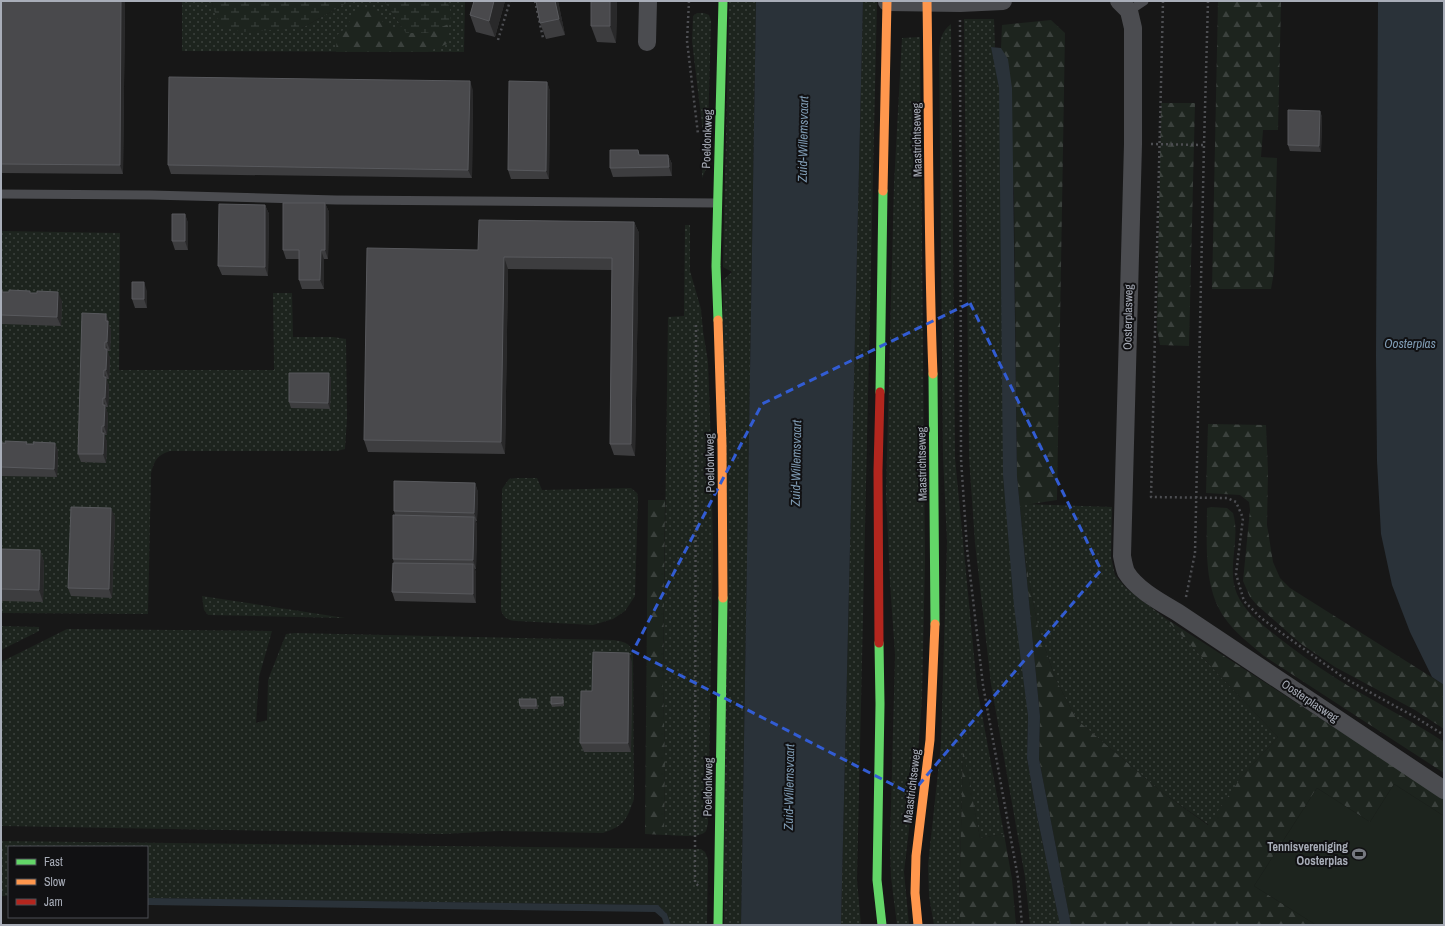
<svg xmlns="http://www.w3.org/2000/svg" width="1445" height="926" font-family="'Archivo Narrow',sans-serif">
<defs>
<pattern id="grass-dots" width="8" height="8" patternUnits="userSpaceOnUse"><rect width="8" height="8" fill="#1d241e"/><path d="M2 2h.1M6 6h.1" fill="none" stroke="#3b413d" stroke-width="1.8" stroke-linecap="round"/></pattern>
<pattern id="forest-firs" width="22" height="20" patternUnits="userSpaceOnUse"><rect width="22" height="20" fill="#1d241e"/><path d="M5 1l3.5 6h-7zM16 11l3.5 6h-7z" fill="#3b413d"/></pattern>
<pattern id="wetland-marsh" width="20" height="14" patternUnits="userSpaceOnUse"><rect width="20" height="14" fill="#1d241e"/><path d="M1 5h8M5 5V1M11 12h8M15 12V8" fill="none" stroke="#3b413d"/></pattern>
</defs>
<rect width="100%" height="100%" fill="#171717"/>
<path fill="url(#grass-dots)" d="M182,1H212L213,8L302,28L350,1H384L406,33L450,8L447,1H465L464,52L182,51Z
M729,1H756L741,925H724L723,280L732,272L723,267Z
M863,1H877L857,880L861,925H841Z
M697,13H704L709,15L711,21L707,167L702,178L703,133L692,41L693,16Z
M964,19H994L995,47H992L999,88L1028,716L1027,758L1037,816L1060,925H1030L1025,877L991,684L975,543L969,457Z
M951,24L955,458L977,687L1004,834L980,838L963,751L959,910L961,925H934L929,896L928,865L941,744L947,542L943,457L939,52C940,40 941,32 951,24Z
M920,37L925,561L922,698L918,754L904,872L909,925H897L891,877L890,845L895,655L890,582L886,494L894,184L902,38Z
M685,225H690V271L701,309L703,331L708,362L711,446L713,549L708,824C707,826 707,829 706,831C701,839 673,835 664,835L665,758L663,686L668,317L684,316Z
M1,231L120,233L119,370H274L273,293H292L293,337H333L346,339L347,418L345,449L337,451H170C156,456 155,460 151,473L148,614L1,613Z
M516,478H537L542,490L631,488L637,493L638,498L635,596L625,611L613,619L593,625L517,621C508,620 504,619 501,610L502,489L509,479Z
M1025,504L1112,507L1111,557L1115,575L1126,588L1165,618L1278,737L1243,775L1209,825L1163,793L1077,720L1055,678L1038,627L1030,586L1025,556Z
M202,596L345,618L208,615L204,610Z
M1,626L39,627V631L1,650Z
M67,629L272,631L259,677L256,723L267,720L268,680L286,634L295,633L613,640C624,642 631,642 633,655L634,799C626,821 625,825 603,833L500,831L443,834L1,826V662Z
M1,841L701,849L705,852L708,859L707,925H671L667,914L658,905L147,898V847H9V896H1Z"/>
<path fill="url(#forest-firs)" d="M1218,1H1280L1281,3L1278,130H1263L1261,157L1277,158L1274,272L1271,289H1212Z
M368,7L377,10L382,21L391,28L408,26L447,16L449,32L447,44L427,52H336L337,35L347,27L354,11Z
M1051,20L1065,33L1057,500L1025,505V556L1030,586L1038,627L1055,678L1077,720L1163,793L1208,825L1243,775L1278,737L1165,618L1444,798V816L1394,784L1370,822L1317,788L1254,886L1316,925H1071L1039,759L1040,716L1017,476L1014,193L1001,48L1002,25Z
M1161,103H1195L1189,346L1160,345L1157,329Z
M1208,424L1266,425L1268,472L1267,525L1273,562L1280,578L1290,588L1444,685V729L1415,710L1335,667L1300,643L1257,605L1250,597L1243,581L1250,510L1249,502L1240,495L1206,493Z
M648,500H665L663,686L665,758L664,835L645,834Z
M1211,507L1227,508L1233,513C1241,540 1226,568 1237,594C1245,613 1264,626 1279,638C1297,652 1315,665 1334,677C1370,700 1408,718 1444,742V773L1264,656C1250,644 1235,633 1224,617C1203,586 1207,544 1207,508Z
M963,749L980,838L1004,834L1012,879L1016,925H961L959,910Z"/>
<path fill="url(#wetland-marsh)" d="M212,1H350L302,28L243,32L221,27L213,8Z
M384,1H447L450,8L451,23L427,33H406Z"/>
<path fill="#1d241e" d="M1394,784L1444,816V925H1316L1254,886L1317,788L1370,822Z"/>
<path fill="#2a3239" d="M756,1H863L841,925H741Z
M1378,1H1444V685L1432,677L1410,632L1392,585L1381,534L1377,461L1376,356Z
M991,47L1001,48L1008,59L1012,88L1017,476L1040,716L1039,759L1071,925H1060L1037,816L1027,758L1028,716L1014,606L1003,475L999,88Z
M147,898L658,905L667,914L671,925H664L662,918L655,912L147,905Z"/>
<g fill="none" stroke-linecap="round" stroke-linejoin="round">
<path stroke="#4d4e52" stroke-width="2.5" stroke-dasharray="2 3" stroke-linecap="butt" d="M535,1L543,38
M689,1L687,41L698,134
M1163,1L1151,497L1227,498L1236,502L1243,518L1236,574L1244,601L1261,618L1344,678L1415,717L1444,735
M960,20L961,459L967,548L983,685L1018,878L1022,925
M498,40L510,1
M1151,144L1204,145
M696,325L695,842V883L699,886
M1186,597L1195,553L1204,145L1208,1"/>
<path stroke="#4b4c50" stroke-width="9" d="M1129,11L1144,1
M1,194L151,195L336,200L717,203"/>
<path stroke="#4b4c50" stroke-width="18" d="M1119,1L1129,11L1133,28V144L1122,556C1123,561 1124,567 1126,572C1136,589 1160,602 1177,612L1444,790
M887,2L960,3L1003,1
M647,42L648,1"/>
<path stroke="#63d668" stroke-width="9" d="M718,320L716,266L723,1
M933,374L935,624
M880,392L883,191
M879,643L880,704L877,880L882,925
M718,925L723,598"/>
<path stroke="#ff974d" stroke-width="9" d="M927,1C929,125 928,250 933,374
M883,191L887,1
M718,320L722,445L723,598
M918,925L915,893L916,856L930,740L935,624"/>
<path stroke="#b3261e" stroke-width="9" d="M879,643L878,471L880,392"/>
</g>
<path fill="#3d3d3f" d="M1,1H125L123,174L1,173Z
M474,1H505L495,37L476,32L470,15Z
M536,1H558L565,35L546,39L540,23Z
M591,1H617L616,43L597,42L591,26Z
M547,82L550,91L549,179H511L508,170Z
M473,90L472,178L171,174L168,165Z
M1320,111L1322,117L1321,152L1290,151L1288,145Z
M640,155H668L672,164V176L613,177L610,168Z
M325,203L329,212L328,259H324V289H302L299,280V259H286L283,250Z
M265,205L269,214L268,276L222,275L218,266Z
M185,214L188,223V250H175L172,241Z
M634,222L639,233L635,456L614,455L610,444L612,270L508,269L505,454L368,452L364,440L478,250Z
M1,290L3,292L31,293L62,301L61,326L1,324Z
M147,291V308H135L132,299Z
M109,322V325L111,330L110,351H108V353L110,358L109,379H107V381L109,386L108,407H106V409L108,414L107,435H105V437L107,442L106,463L81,462L78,454Z
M331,379L330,409L291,408L289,402Z
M1,443L34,444L55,443L58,452L57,477L1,476Z
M475,483L478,492L477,521H476L477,525L476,569H475L476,573V603L395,601L392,592L394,563L393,559L395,515L394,511Z
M115,517L112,598L71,596L68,588Z
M1,549L40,550L44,562L43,602L1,601Z
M632,662L631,752H584L580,743Z
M536,699L537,702L538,709H521L520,706Z
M564,700V706L552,707L551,704Z"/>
<path fill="#29292a" d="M121,1H125L123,174L120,165Z
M494,1H505L495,37L489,21Z
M555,1H558L565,35L559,19Z
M610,1H617L616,43L610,26Z
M470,81L473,90L472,178L468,170Z
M547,82L550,91L549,179L546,171Z
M1320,111L1322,117L1321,152L1319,146Z
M668,155L672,164V176L669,167Z
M325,203L329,212L328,259L325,250Z
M265,205L269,214L268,276L265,267Z
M185,214L188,223V250L185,241Z
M634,222L639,233L635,456L631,444Z
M321,250L324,259V289L320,280Z
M504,257L508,269L505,454L501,442Z
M144,282L147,291V308L144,299Z
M58,292L62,301L61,326L57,317Z
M106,314L109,322V325L111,330L110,351L107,342L106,321Z
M105,342L110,358L109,379L106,370Z
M104,370L109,386L108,407L105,398L104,377Z
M329,373L331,379L330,409L328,403Z
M103,398L108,414L107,435L104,426Z
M102,426L107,442L106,463L103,454L102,433Z
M55,443L58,452L57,477L54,469Z
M475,483L478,492L477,521L474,513Z
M111,508L115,517L112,598L109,589Z
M474,517L477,525L476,569L473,560Z
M40,550L44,562L43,602L39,590Z
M473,564L476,573V603L473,594Z
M629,653L632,662L631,752L628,743Z"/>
<path fill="#49494c" stroke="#58595d" d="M1,1H121L120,165L1,164Z
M474,1H494L489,21L470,15Z
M536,1H555L559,19L540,23Z
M591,1H610V26H591Z
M169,77L470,81L468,170L168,165Z
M509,81L547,82L546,171L508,170Z
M1288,110L1320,111L1319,146L1288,145Z
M610,150H638L639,155H668L669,167L610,168Z
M283,203H325V250H321L320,280H299V250H283Z
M219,204L265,205V267L218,266Z
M172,214H185V241H172Z
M479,220L634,222L631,444H610L612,258L504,257L501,442L364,440L367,248L478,250Z
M132,282H144V299H132Z
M1,290H2V292H9V290L30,291V293H37V291L58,292L57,317L1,315Z
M82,313L106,314V321H108L107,342H105V349H107L106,370H104V377H106L105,398H103V405H105L104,426H102V433H104L103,454H78Z
M289,373H329L328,403L289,402Z
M5,441L27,442L26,444H34L33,442L55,443L54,469L1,467V443H6Z
M394,481L475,483L474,513L394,511Z
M71,507L111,508L109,589L68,588Z
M393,515L474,517L473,560L393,559Z
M1,549L40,550L39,590L1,589Z
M393,563L473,564V594L392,592Z
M593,652L629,653L628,743H580L581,691H592Z
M551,697H563V703L551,704Z
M519,699H536V706H520Z"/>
<path fill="none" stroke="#325cd3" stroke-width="3" stroke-dasharray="8 5" stroke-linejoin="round" d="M970,303L1101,570L911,794L633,651L762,404Z"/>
<defs>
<symbol id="stadium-bare" viewBox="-9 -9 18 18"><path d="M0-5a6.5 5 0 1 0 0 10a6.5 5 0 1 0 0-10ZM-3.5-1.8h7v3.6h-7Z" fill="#757880" stroke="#111113" stroke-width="2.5" paint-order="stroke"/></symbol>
</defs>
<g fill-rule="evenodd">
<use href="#stadium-bare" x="1349" y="844" width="20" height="20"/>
</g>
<g text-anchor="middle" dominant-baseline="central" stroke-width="4" stroke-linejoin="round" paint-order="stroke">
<g font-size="12" fill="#a8adb8" stroke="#111113">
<text transform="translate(707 139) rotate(-88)">Poeldonkweg</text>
<text transform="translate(917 140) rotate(-91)">Maastrichtseweg</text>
<text transform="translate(1128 317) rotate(-89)">Oosterplasweg</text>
<text transform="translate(710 463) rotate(-91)">Poeldonkweg</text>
<text transform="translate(922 464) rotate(-91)">Maastrichtseweg</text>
<text transform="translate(1310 701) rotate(34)">Oosterplasweg</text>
<text transform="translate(912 786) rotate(-83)">Maastrichtseweg</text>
<text transform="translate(708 787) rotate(-89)">Poeldonkweg</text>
</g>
<g font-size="12" font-weight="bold" fill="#a8adb8" stroke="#111113" text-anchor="end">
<text x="1348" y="847">Tennisvereniging<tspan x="1348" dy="14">Oosterplas</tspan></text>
</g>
<g font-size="13" font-style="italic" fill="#7f9bb3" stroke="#111113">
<text transform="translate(803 139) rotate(-89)">Zuid-Willemsvaart</text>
<text x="1410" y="343">Oosterplas</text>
<text transform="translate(796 463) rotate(-89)">Zuid-Willemsvaart</text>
<text transform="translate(789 787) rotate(-89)">Zuid-Willemsvaart</text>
</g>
</g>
<rect width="1445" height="926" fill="none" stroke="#a8adb8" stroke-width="4"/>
<rect x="8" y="846" width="140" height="72" fill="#111113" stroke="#4d4f55"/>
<rect x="16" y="859" width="20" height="6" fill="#63d668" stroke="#4d4f55"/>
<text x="44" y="866" font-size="12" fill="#a8adb8">Fast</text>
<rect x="16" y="879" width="20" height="6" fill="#ff974d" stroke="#4d4f55"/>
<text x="44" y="886" font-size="12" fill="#a8adb8">Slow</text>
<rect x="16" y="899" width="20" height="6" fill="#b3261e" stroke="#4d4f55"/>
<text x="44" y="906" font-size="12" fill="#a8adb8">Jam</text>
</svg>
